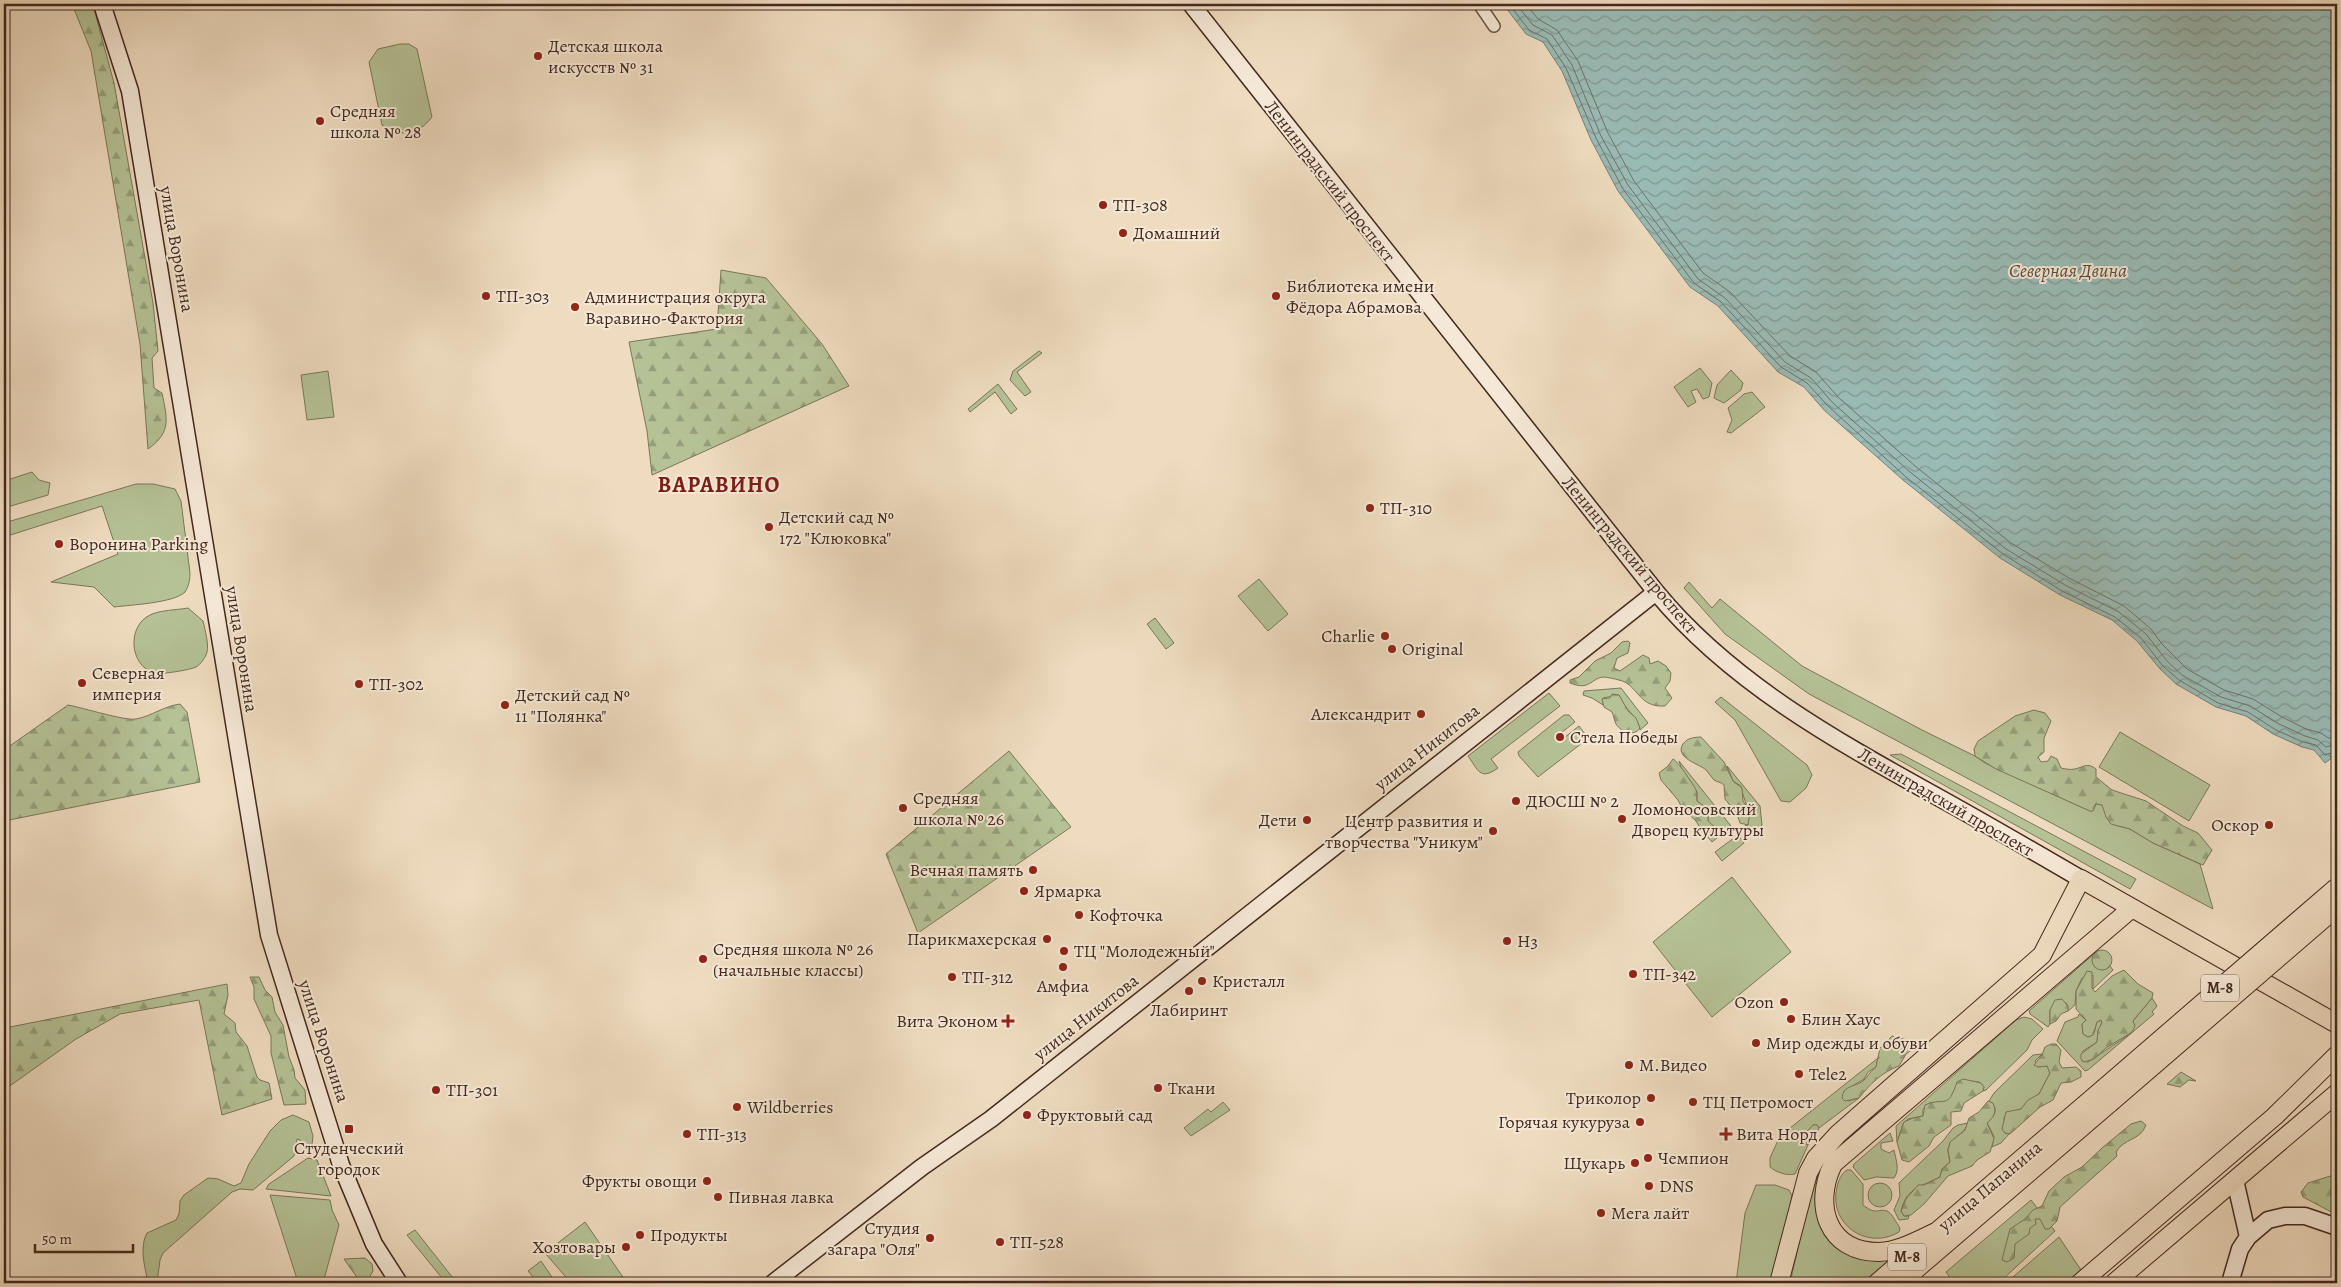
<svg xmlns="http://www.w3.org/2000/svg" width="2341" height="1287" font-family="Alegreya,serif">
<defs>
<pattern id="forest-firs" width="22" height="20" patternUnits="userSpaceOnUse" patternTransform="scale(1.25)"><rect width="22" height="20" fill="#b5c296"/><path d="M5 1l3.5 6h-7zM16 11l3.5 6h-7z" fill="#959e7a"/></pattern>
<pattern id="water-waves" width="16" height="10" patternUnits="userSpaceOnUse" patternTransform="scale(1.25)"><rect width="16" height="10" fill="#9abbb5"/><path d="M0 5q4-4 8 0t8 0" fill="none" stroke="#7f9893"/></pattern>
</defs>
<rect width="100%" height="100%" fill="#efdcc0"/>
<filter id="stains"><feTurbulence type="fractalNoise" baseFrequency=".004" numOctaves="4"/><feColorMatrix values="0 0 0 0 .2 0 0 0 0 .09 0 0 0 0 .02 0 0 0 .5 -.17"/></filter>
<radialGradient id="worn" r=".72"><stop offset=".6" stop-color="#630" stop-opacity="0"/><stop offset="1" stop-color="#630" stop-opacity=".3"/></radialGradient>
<path fill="#b5c296" stroke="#7c765a" d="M400,44H409L417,49L432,117C418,135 402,138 382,125L369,62L378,49Z
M1039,351L1042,353L1017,372L1031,392L1025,396L1010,380L1013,371Z
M1700,368L1712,383L1709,397L1703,399L1697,389L1691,391L1696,402L1688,407L1674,387Z
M1731,370L1743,383L1741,390L1724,403L1714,398L1717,385Z
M328,371L334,417L307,420L301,375Z
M998,384L1017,409L1011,414L995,392L970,412L968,409Z
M1752,392L1765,407L1731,433L1727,432L1732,420L1728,408L1744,394Z
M32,472L39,480L50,483L48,495L4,508V481Z
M136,484H153L175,489L181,501L190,573C190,579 189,586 185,592C174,603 130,605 114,607L94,587L51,582L118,554L102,506L4,537V523Z
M1259,579L1288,614L1268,631L1238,596Z
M1689,582L1712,608L1720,599L1802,666L1922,730L1975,756L1985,763L2090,811L2094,809L2096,803L2102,805L2115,825L2130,829L2153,843L2200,864L2213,909L1809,694L1725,634L1684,588Z
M188,608L203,621C205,630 209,644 207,652C206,657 200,665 196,667C190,670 159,675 154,673C129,665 127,626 150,615C160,610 177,610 188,608Z
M1155,618L1174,643L1166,649L1147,624Z
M1621,688L1648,723L1640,730C1638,716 1624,709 1619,695L1603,698V705L1592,698L1583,695L1584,691Z
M1549,693L1560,706L1491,759L1498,768C1480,781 1478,770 1468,756Z
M1721,697L1807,765L1812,775L1806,788L1790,802L1781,801L1735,720L1715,702Z
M1564,715H1569L1575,722L1557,736L1560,741L1579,726L1585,734L1586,740L1538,777L1519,756L1518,752Z
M2120,732L2210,785L2189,821L2099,767Z
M1901,754L2136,879L2130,889L1890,755Z
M1679,761L1731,826L1712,842L1708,837L1715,836L1718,830L1708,822V809L1697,801V792L1682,770Z
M1727,766L1760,806L1762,825L1756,830L1745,825H1748C1751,810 1743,800 1741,786L1733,781Z
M1738,835L1744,843L1722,861L1715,852Z
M1732,877L1791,952L1712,1017L1653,942Z
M2095,953L2094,966L2103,970L2110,966L2113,970L2093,989V975L2082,978L2076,991L2075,1005L2068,1011L2067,1004L2058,999L2050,1010V1024L2048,1027L2030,1014L2029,1011Z
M2152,998L2157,1006L2152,1012L2154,1014L2088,1070L2085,1071L2057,1041L2065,1022L2078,1017L2079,1014L2086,1020L2082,1024L2083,1034L2089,1037L2094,1033L2097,1022L2102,1020L2097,1042L2083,1051L2082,1061L2088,1062L2130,1034L2133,1021Z
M2024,1017L2032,1019L2043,1029L2032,1040L2027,1050L1986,1090L1983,1091L1984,1087L1979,1082L1963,1080C1956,1086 1955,1094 1948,1101L1929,1103L1923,1109V1116L1908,1119L1903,1124L1897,1142L1896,1126L2016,1020Z
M2042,1054L2035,1061L2038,1067L2047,1066L2050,1073L2039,1094L2027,1102L2023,1108L2004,1117L2005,1133L2009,1134L2001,1143L1992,1147L1994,1136L1987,1123C1994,1117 2000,1108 1989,1101L1994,1093L2033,1055Z
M1878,1058L1876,1067L1868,1072L1864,1079L1844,1091L1848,1101L1859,1098L1819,1128L1817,1125H1813L1801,1138V1142L1808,1145L1795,1174C1786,1176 1776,1172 1770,1167V1158L1780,1136Z
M1223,1102L1230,1110L1191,1136L1184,1128L1208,1109L1211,1112Z
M293,1115L309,1122L313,1136L312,1145L310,1147L302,1145L300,1140L297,1139L294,1156L253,1190L240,1189L232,1192L163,1253L160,1260L157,1283H148C145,1267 139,1248 147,1233L176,1220L179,1214L180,1201L184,1195L208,1178L218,1179L234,1186L241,1183L249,1164L270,1131L281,1120Z
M1968,1123C1965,1135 1951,1136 1948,1149C1948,1153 1949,1158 1950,1162L1942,1169L1940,1177C1922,1187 1907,1186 1901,1211L1904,1216H1909L1908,1219L1899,1220L1894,1210L1900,1196L1899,1183L1943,1141L1953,1128L1958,1125Z
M1890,1133L1893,1141L1881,1143V1149L1889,1153L1894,1150C1896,1160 1900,1170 1894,1178L1876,1177L1864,1180L1853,1167L1854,1164Z
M308,1158L317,1160L331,1196L266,1189L269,1184Z
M1847,1170H1851L1863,1184V1205C1877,1216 1877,1208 1887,1211C1892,1213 1897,1224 1900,1228L1899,1232C1867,1251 1828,1224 1837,1187C1839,1180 1841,1174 1847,1170Z
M1817,1175H1819C1814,1192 1814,1212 1822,1229L1885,1259L1887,1262L1862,1283H1790L1813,1182Z
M1868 1195a12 12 0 1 1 24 0a12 12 0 1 1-24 0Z
M1756,1185H1775L1789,1190L1792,1196L1791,1203L1771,1283H1736L1745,1213Z
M270,1195L330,1200L332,1210L339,1225L323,1283H301L297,1279Z
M2031,1200L2055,1231L2003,1279L1994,1280L1991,1283H1954L1946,1272Z
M585,1222L627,1283H571L545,1253Z
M415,1230L457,1283H446L407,1235Z
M2059,1237L2081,1270L2065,1283H2006Z
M541,1261L556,1283H538L528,1271Z"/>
<path fill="url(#forest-firs)" stroke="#7c765a" d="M72,4H91L94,9L114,83L153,303L158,351L152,358L154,388L162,393C167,418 172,432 148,449L140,344L91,51Z
M721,270L766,278L822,344L849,386L652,475L647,431L629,342L717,329Z
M1628,641L1630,643L1628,653L1617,658L1614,668L1620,671L1643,655L1649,658L1650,664L1658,661L1666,666L1671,673L1670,681L1665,688L1672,698L1665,706C1638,708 1638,684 1619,680C1615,679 1607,677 1603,677C1590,679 1590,691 1570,683V680L1579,677L1595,661L1611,653L1622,642Z
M1612,694L1619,695L1628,711L1636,718L1640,728C1634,737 1622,733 1616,724C1614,720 1614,716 1612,712L1604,707L1602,699L1610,698Z
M180,704L187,712L200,782L4,821V750L68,705C84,708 125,721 136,719C152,716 164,706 180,704Z
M2034,710L2045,713L2051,721L2044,738V752L2038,757L2041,762L2048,761L2051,756L2057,759L2061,768C2065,769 2071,770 2075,769C2084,767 2087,762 2096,769V777L2112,790L2146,801L2183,826L2198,833L2212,850L2203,865L2153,843L2130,829L2111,824L2106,817L2102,805L2096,804L2093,811H2090L1996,769L1975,756L1974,749L1978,741L2015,716Z
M1701,737L1724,762L1733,781L1742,788L1743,801L1750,812L1748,825L1740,823L1737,814L1725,799L1724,785C1721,782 1717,782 1714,780C1711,777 1709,773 1706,770C1700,764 1674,758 1683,744C1687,738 1695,737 1701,737Z
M1009,751L1071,827L918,933L886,854Z
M1673,759C1677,760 1693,784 1696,790C1698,794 1696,797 1697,801L1708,809V821L1718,830L1713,837H1708L1703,833L1696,821L1682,808L1678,800L1661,780L1659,773L1668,766Z
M2092 960a10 10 0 1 1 20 0a10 10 0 1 1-20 0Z
M2124,970L2138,984L2153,993L2152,998L2133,1021L2135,1026L2132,1032L2106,1048L2094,1059L2084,1062L2081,1059V1054L2097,1042L2098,1030L2102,1023L2101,1020L2097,1022L2093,1035L2088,1037L2083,1034L2082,1024L2086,1020L2076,1009V991L2087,971L2092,972V988L2095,992L2112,976Z
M250,977H259L265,990L272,997L275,1012L283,1025L289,1057L294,1070L295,1078L305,1090L306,1104L284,1105L271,1053V1036L254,999V987Z
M227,984L228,995L224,1014L235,1023L236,1032L247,1046L257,1077L260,1080L269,1083L272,1099L222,1115L199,1000L120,1014L76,1039L4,1090V1002L10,1027Z
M2062,999L2068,1006V1011L2061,1014L2056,1021L2050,1024V1010L2055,1000Z
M1892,1036L1914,1042L1917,1046L1906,1054L1899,1066C1882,1072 1870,1084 1859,1098L1845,1101L1842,1098C1843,1085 1855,1087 1863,1081C1867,1078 1870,1071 1876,1067L1880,1048Z
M2051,1044H2056L2061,1050L2059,1062L2062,1068L2076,1067L2081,1071V1077L2071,1082L2061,1083L2053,1100L2040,1107L2010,1134L2005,1133L2002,1129L2006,1112L2021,1109L2028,1100L2039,1094L2050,1073L2047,1066L2038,1067L2034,1065L2042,1055L2045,1047Z
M2181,1072L2196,1081L2189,1080L2180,1087L2167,1084Z
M1963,1079L1981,1083L1984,1087L1983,1091L1964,1103L1961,1111L1951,1112V1125L1934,1137L1929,1146L1909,1162L1902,1160L1897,1142L1904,1122L1913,1118L1923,1116L1925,1105C1946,1096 1947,1111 1957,1082Z
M1988,1101L1993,1103C1997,1112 1994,1117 1987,1123L1994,1139L1990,1152L1977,1160L1972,1166L1948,1176L1924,1204L1911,1215L1904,1216L1901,1211L1906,1199L1918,1185H1924L1940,1177L1942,1169L1950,1162L1948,1150L1950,1142L1965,1130L1969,1118L1979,1112Z
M2141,1121L2146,1125C2140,1141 2124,1138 2116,1152L2117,1156L2060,1207L2057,1221L2049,1229H2045L2040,1219H2035L2036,1224L2030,1228L2029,1234L2015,1244L2014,1258L2007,1262L2002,1260L2010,1229L2025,1219L2033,1210L2042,1206L2049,1191L2064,1177L2082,1167L2102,1148L2131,1124Z
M1813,1125H1817L1819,1128L1814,1139L1808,1145L1801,1142V1138Z
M2337,1174V1215L2303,1197L2301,1192L2308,1183Z
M365,1258L372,1264L373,1271L369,1278L373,1283H361L344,1259Z"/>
<path fill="url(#water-waves)" stroke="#788179" d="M1503,4H2337V754L2325,763L2314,750L2302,747L2273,734L2246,716L2216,707L2176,684L2160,669L2137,641L2112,620L2060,595L2000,558L1903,480L1824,410L1804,387L1778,372L1718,306L1690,287L1618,191L1591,140L1562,71L1543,42L1526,34Z"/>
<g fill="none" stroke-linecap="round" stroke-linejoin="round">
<path stroke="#6f726a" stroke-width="1" d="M1509,4L1529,30L1547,39L1566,68L1596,138L1623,189L1694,283L1721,302L1781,367L1807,383L1828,406L1906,477L2003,554L2062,591L2115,617L2141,638L2163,666L2179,680L2218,703L2248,712L2276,730L2303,742L2316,745L2325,755L2337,751
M1516,4L1533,25L1552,35L1572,65L1601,136L1628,185L1698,279L1725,298L1785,362L1811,378L1832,402L1910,472L2006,549L2065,585L2119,612L2146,634L2167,661L2182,675L2221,697L2250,706L2279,724L2305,736L2318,740L2326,747L2337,744
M1526,4L1538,19L1557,30L1578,61L1608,133L1634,181L1703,273L1730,292L1790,356L1816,372L1838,397L1915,466L2011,543L2069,578L2124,606L2151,629L2162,644L2187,669L2224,690L2253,699L2282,717L2306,729L2321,733L2328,738L2337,737"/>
<defs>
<path id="street" d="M1479,4L1494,26"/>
<path id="secondary" d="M102,4L130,91L269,935L341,1165L374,1244L399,1283
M1191,4L1656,592C1730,682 1835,740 1936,796C1985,823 2033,851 2081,879
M2235,1180L2248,1237
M773,1283L922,1167L991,1119L1656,592
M2230,1283L2240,1249L2248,1237L2268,1220L2285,1216H2305L2337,1227"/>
<path id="primary" d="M1936,1232C1918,1240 1900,1251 1879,1252C1827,1252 1813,1205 1833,1164L2132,908
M1779,1283L1808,1173L1816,1158L1838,1134L2042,955L2081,879L2337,1024
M1877,1283L2103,1089
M1900,1283L2110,1103
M2080,1283L2275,1116L2337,1055
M2114,1283L2337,1093"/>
</defs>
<use href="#street" stroke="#6f5646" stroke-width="14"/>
<use href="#secondary" stroke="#44291e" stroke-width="19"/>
<use href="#primary" stroke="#44291e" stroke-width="20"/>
<use href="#street" stroke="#f5e8d6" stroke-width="11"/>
<use href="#secondary" stroke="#f5e8d6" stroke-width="16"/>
<use href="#primary" stroke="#efdcc0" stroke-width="18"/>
<defs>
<path id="primary-bridge" d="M2103,1089L2337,887
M2110,1103L2337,907"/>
</defs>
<use href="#primary-bridge" stroke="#44291e" stroke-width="20" stroke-linecap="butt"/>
<use href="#primary-bridge" stroke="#efdcc0" stroke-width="18"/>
</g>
<g fill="#8f2418" stroke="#f5e8d6" stroke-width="2">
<circle cx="538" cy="56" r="5"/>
<circle cx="320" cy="121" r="5"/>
<circle cx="1103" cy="205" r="5"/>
<circle cx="1123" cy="233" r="5"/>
<circle cx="486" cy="296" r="5"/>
<circle cx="1276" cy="296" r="5"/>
<circle cx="575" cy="307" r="5"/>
<circle cx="1370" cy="508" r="5"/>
<circle cx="769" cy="527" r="5"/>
<circle cx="59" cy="544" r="5"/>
<circle cx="1385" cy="636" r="5"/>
<circle cx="1392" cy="649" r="5"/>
<circle cx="82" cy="683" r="5"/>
<circle cx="359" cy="684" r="5"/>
<circle cx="505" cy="705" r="5"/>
<circle cx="1421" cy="714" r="5"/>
<circle cx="1560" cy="737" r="5"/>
<circle cx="1516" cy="801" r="5"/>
<circle cx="903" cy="808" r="5"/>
<circle cx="1622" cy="819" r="5"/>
<circle cx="1307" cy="820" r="5"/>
<circle cx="2269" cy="825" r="5"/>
<circle cx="1493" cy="831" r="5"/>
<circle cx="1033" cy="870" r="5"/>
<circle cx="1024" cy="891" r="5"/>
<circle cx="1079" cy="915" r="5"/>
<circle cx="1047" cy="939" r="5"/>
<circle cx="1507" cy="941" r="5"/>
<circle cx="1064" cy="951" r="5"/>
<circle cx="703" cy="959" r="5"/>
<circle cx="1063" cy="967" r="5"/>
<circle cx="1633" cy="974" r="5"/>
<circle cx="952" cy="977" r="5"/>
<circle cx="1202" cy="981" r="5"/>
<circle cx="1189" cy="991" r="5"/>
<circle cx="1784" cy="1002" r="5"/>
<circle cx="1791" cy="1019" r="5"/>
<path d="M1005.5 1013.5h5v5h5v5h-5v5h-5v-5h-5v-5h5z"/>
<circle cx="1756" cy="1043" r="5"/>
<circle cx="1629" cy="1065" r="5"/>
<circle cx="1799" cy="1074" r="5"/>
<circle cx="1158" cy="1088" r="5"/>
<circle cx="436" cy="1090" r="5"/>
<circle cx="1651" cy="1098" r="5"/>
<circle cx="1693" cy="1102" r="5"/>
<circle cx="737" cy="1107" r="5"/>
<circle cx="1027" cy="1115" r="5"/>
<circle cx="1640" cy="1122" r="5"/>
<rect x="344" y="1124" width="10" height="10" rx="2.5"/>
<circle cx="687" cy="1134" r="5"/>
<path d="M1723.5 1126.5h5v5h5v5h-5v5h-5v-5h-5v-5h5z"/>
<circle cx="1648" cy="1158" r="5"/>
<circle cx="1635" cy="1163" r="5"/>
<circle cx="707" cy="1181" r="5"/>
<circle cx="1649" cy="1186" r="5"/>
<circle cx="718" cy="1197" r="5"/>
<circle cx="1601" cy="1213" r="5"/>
<circle cx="640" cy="1235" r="5"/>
<circle cx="930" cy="1238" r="5"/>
<circle cx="1000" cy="1242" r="5"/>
<circle cx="626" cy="1247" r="5"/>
</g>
<g text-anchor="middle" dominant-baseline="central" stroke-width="4" stroke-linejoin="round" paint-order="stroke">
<g fill="#f5e8d6" stroke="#796255" stroke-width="1">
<rect x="2201" y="974.5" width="38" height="27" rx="4"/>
<rect x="1888" y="1243.5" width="38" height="27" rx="4"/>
</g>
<g font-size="16" font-weight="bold" fill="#44291e">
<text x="2220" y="988">М-8</text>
<text x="1907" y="1257">М-8</text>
</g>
<g font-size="18" fill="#44291e" stroke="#f5e8d6" text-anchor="start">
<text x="548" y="46">Детская школа<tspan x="548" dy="21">искусств № 31</tspan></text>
<text x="330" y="111">Средняя<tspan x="330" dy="21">школа № 28</tspan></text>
<text x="1113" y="205">ТП-308</text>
<text x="1133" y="233">Домашний</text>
<text x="1286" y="286">Библиотека имени<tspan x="1286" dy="21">Фёдора Абрамова</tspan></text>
<text x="496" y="296">ТП-303</text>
<text x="585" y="297">Администрация округа<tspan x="585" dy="21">Варавино-Фактория</tspan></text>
<text x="1380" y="508">ТП-310</text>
<text x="779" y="517">Детский сад №<tspan x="779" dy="21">172 "Клюковка"</tspan></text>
<text x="69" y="544">Воронина Parking</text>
<text x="1375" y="636" text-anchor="end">Charlie</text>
<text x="1402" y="649">Original</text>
<text x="92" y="673">Северная<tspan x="92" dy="21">империя</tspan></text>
<text x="369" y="684">ТП-302</text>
<text x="515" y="695">Детский сад №<tspan x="515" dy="21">11 "Полянка"</tspan></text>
<text x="1411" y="714" text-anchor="end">Александрит</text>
<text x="1570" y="737">Стела Победы</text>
<text x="913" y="798">Средняя<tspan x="913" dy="21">школа № 26</tspan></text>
<text x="1526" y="801">ДЮСШ № 2</text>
<text x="1632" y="809">Ломоносовский<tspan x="1632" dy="21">Дворец культуры</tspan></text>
<text x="1297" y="820" text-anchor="end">Дети</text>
<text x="1483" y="821" text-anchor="end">Центр развития и<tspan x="1483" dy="21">творчества "Уникум"</tspan></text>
<text x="2259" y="825" text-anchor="end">Оскор</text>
<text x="1023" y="870" text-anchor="end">Вечная память</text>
<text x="1034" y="891">Ярмарка</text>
<text x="1089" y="915">Кофточка</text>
<text x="1037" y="939" text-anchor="end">Парикмахерская</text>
<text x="1517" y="941">Н3</text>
<text x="713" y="949">Средняя школа № 26<tspan x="713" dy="21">(начальные классы)</tspan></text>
<text x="1074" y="951">ТЦ "Молодежный"</text>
<text x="1643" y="974">ТП-342</text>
<text x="962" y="977">ТП-312</text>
<text x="1212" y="981">Кристалл</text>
<text x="1063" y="986" text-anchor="middle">Амфиа</text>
<text x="1774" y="1002" text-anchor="end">Ozon</text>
<text x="1189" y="1010" text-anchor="middle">Лабиринт</text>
<text x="1801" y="1019">Блин Хаус</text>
<text x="998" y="1021" text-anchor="end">Вита Эконом</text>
<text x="1766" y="1043">Мир одежды и обуви</text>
<text x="1639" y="1065">М.Видео</text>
<text x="1809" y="1074">Tele2</text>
<text x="1168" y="1088">Ткани</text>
<text x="446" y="1090">ТП-301</text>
<text x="1641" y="1098" text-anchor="end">Триколор</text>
<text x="1703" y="1102">ТЦ Петромост</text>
<text x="747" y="1107">Wildberries</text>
<text x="1037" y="1115">Фруктовый сад</text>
<text x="1630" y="1122" text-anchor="end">Горячая кукуруза</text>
<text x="697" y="1134">ТП-313</text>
<text x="1736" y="1134">Вита Норд</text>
<text x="349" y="1148" text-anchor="middle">Студенческий<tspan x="349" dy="21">городок</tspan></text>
<text x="1658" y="1158">Чемпион</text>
<text x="1625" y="1163" text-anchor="end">Щукарь</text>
<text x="697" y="1181" text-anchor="end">Фрукты овощи</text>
<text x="1659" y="1186">DNS</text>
<text x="728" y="1197">Пивная лавка</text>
<text x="1611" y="1213">Мега лайт</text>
<text x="920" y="1228" text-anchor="end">Студия<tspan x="920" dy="21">загара "Оля"</tspan></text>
<text x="650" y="1235">Продукты</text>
<text x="1010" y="1242">ТП-528</text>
<text x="616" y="1247" text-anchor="end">Хозтовары</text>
</g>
<g font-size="18" fill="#44291e" stroke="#f5e8d6">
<text transform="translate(1330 181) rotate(52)">Ленинградский проспект</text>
<text transform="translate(177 249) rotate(80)">улица Воронина</text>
<text transform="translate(1630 555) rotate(50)">Ленинградский проспект</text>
<text transform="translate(242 649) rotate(81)">улица Воронина</text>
<text transform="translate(1427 747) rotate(-38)">улица Никитова</text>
<text transform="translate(1946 802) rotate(30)">Ленинградский проспект</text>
<text transform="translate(1086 1017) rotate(-38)">улица Никитова</text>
<text transform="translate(324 1041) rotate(72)">улица Воронина</text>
<text transform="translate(1990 1186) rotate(-40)">улица Папанина</text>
</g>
<g font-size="19" font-style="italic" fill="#5a4e44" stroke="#f5e8d6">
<text x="2068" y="271">Северная Двина</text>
</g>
<g font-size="22" font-weight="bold" letter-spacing="1" fill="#7a1f14" stroke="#f5e8d6">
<text x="719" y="485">ВАРАВИНО</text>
</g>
</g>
<rect width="2341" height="1287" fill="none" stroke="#efdcc0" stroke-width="20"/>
<rect x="5" y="5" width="2331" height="1277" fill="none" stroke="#44291e" stroke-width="2.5"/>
<rect x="10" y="10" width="2321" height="1267" fill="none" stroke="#44291e"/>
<path d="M35 1244v8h98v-8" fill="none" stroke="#44291e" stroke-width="2.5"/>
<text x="42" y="1244" font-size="15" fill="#44291e" stroke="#f5e8d6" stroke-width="4" paint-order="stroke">50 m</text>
<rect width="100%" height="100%" filter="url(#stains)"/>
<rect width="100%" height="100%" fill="url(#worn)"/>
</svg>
